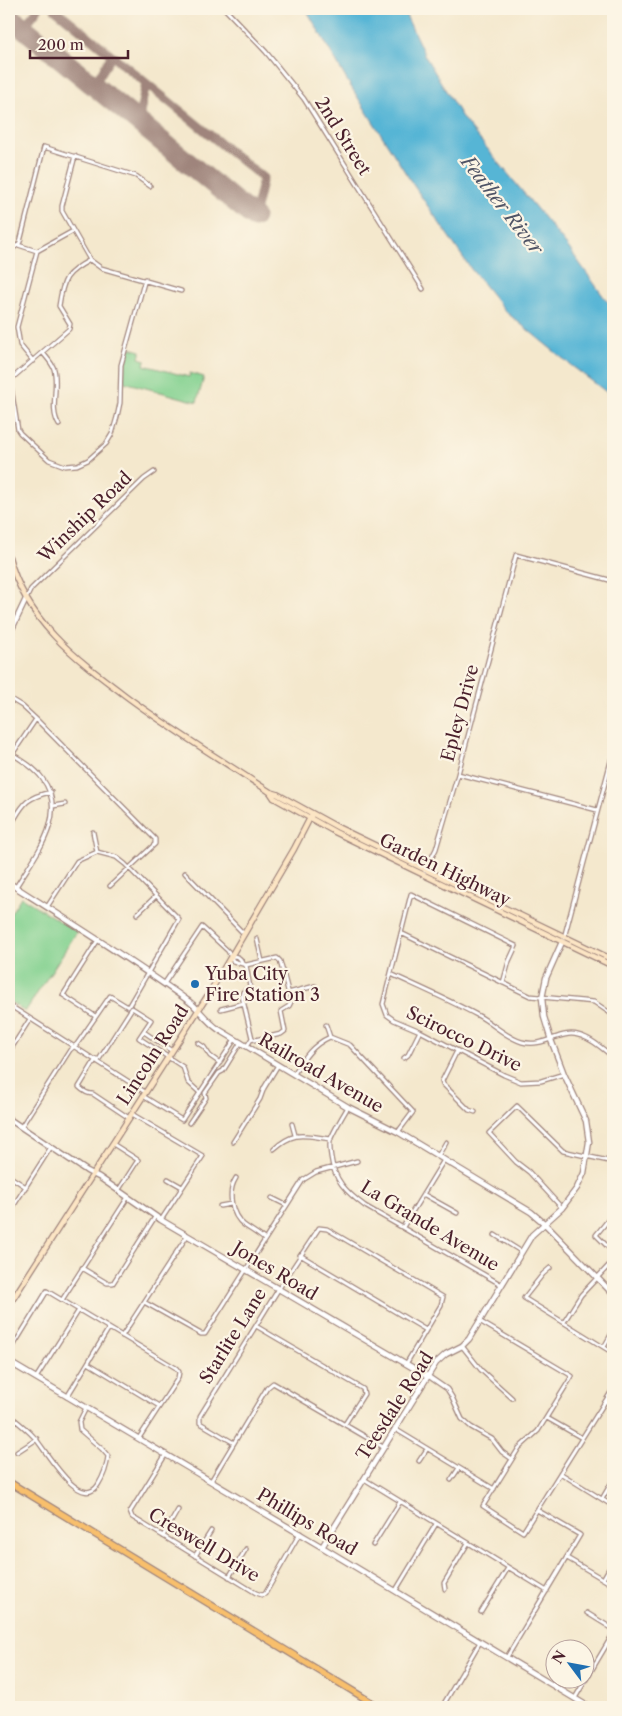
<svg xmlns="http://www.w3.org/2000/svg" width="622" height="1716" font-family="'Libre Caslon Text',serif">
<rect width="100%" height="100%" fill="#fcf5e5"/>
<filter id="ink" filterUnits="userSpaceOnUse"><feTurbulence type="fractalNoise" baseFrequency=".02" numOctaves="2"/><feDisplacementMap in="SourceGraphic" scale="10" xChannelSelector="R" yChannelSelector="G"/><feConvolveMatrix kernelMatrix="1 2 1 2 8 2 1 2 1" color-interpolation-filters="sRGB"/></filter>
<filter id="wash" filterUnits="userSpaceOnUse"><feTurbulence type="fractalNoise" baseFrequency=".0096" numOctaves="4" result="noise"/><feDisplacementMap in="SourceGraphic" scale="20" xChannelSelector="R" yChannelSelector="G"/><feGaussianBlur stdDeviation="1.12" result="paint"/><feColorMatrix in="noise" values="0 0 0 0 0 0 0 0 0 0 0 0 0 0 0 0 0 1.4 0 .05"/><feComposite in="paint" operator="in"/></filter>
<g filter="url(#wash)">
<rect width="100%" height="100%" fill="#f4e8cd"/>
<path fill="#83d190" stroke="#66785e" d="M130,348L141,351L139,358L145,360L144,365L189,377L190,373L204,377L197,402L124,382V372Z
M21,897L77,932L25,1012L9,1001V916Z"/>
<path fill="#57b5d5" stroke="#506a80" d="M306,9H403L425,56L463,119L568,247L606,300L613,307V397L572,366L506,312L471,269L412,183L348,82Z"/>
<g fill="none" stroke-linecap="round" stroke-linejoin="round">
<path stroke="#9f847c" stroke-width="9" d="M55,9L263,178L254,217
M23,28L38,9
M94,85L112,55
M138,123L146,83"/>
<path stroke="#9f847c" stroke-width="21" d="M9,16L254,217"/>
</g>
</g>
<g filter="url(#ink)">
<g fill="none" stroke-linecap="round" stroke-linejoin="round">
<defs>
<path id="minor" d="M225,9L266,52L304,99L423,289
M75,156L62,206V211L90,260L101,268L181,291
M18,245L37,251L73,231
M9,251L18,245L20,242L44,147L136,176L150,186
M43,353C47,358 52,363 54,369C59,387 49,409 59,425
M33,361L20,345L17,327L37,251
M9,381L69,329L70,324L59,306C63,278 66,273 90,260
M10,381L18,430L20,433L49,460L65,466L77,465L88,460L106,444L112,434L117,417L120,403L121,365L145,279
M26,599L31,589L144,479L154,472
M9,698L22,706L36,719L155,839V844L110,886
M9,752C20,759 34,767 42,778C70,815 35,855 16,887
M9,759L36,719
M458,774L597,810
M53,806L65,804
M9,828C23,806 23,798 51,792
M93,832L97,852
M425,871L436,849L458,774L516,555L613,581
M185,873L244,934
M137,914L156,896
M401,933L530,996L594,1002L613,1015
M564,938L613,753
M257,939L262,961
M231,956C238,956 241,958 243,964
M391,974C419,987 449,1000 477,1015C491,1022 507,1038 522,1042C544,1048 560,1030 578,1035C591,1038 603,1049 613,1057
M503,983L509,961L516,946L411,894L383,1004L387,1015L394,1020L420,1031L504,1075L521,1082L541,1081L564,1074
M164,984L202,927L228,951L233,961L246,965
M288,993L315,986
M9,1005L145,1092
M221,1009L244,1003
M95,1016L63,995L98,940
M326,1025L330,1037
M144,1032L172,1051
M198,1043L204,1047L210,1056L220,1063
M247,1046L252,1038L242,996L243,992L250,987L246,965L277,958L280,961L291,1002L289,1006L281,1011L285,1031L281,1034L255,1040L252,1038
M457,1051L442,1081L443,1084L469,1110L475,1112
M9,1052L30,1019
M404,1058L408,1055L420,1031
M96,1059L79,1087C83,1091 87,1094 93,1094L129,1118
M98,1061L132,1008L151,1020L139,1038L183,1067L188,1082L200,1093
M294,1074C304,1058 312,1045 330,1037L350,1045L413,1112L398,1132
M613,1081L611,1084L613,1088
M143,1096L182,1120L235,1039
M348,1107C342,1117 336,1127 331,1138C329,1143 330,1151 331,1157C334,1180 346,1192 365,1206L502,1285
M132,1114L203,1156L161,1220
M189,1123L206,1098L205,1093L219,1073L223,1071L241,1042
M292,1124L295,1135
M21,1127L70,1050L77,1044L110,996L128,1007L179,919L125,864L116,857L97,852L77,861L47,907
M233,1142L260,1099L264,1088L278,1065
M113,1144L138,1160L118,1191
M274,1149C295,1130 304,1136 331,1139
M438,1156L446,1142
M9,1176L26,1187
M236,1178C227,1192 231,1215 244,1225C251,1230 258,1234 264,1239
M168,1179L182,1187
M423,1194L457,1213
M272,1198L286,1205
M220,1206L231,1204
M562,1208L529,1172L516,1162L489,1133L517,1106L563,1151L613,1162
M9,1213L51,1147
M613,1214L596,1235L613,1252
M403,1227L444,1160
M495,1235L522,1252
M300,1255L426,1330
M82,1268L107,1283H113L155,1217
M550,1268L543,1274L524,1298L613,1353
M62,1300L128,1197
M144,1302L201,1334H205L303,1180L316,1172L357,1161
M481,1322L572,1376L538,1431L519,1448L483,1506L523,1532L613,1389
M564,1322L581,1295L613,1261
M256,1326L363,1389L364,1394L345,1424
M122,1336L187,1236
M462,1346L481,1370L512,1398
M604,1347L613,1331
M9,1353L47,1291L176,1368L179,1372L178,1378L139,1438
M88,1363L159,1406
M428,1376L447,1389L452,1397L462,1419L471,1427L492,1439L502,1452L512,1459
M36,1378L79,1310
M67,1397L109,1328
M606,1401L613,1405
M9,1415C18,1422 27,1429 35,1438C45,1449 80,1512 98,1485C103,1477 107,1466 108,1456L102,1449L80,1430L79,1422L86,1408
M547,1418L582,1438
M395,1429L494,1489
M234,1443L200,1423V1416L278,1290L319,1228L327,1229L443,1297L441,1305L406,1364
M17,1452L37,1439
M166,1454L130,1512L132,1517L256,1593L262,1595L265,1594L300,1533
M419,1461L427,1449
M560,1473L613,1506
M364,1479L547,1591
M451,1480L459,1468
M211,1481L267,1388L273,1383L383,1447
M602,1499L613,1480
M163,1536L178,1510
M373,1545L400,1502
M195,1556L211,1531
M567,1558L613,1585
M229,1577L246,1549
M603,1579L613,1562
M445,1589L444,1583L468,1543
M396,1590L436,1524
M481,1612L508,1568
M587,1613L613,1629
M567,1647L570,1648
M507,1657L580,1535L537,1510
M584,1657L595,1664
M575,1698L613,1634
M442,1707L480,1642"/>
<path id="tertiary" d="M9,635L26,599
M9,883C69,921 130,959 187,1000C199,1008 205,1020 218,1029L348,1107L398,1132L531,1212L545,1224L613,1294
M9,1119L87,1171L99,1177L161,1220L427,1376
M9,1362L322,1547L589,1707
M322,1547L436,1363L446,1354L462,1346L469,1339L532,1235L562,1208L577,1188L584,1173L589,1142L586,1121L564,1074L551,1040L544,1017L542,998L546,978L562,942"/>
<path id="secondary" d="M9,557C27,624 78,660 130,699C175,732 223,761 270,792L274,798L335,832L613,966
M270,792L277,794L339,828L613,960
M9,1305L210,992L294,849L312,814"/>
<path id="trunk" d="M9,1482L379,1707"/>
</defs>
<use href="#minor" stroke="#9f847c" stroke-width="5.5"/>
<use href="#tertiary" stroke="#9f847c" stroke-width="7"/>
<use href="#secondary" stroke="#9f847c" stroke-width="7"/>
<use href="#trunk" stroke="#9f847c" stroke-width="8"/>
<use href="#minor" stroke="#fff" stroke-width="3"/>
<use href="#tertiary" stroke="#fff" stroke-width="4.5"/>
<use href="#secondary" stroke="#fce5c4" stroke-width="4.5"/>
<use href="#trunk" stroke="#f8bf6c" stroke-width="5.5"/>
</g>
</g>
<circle fill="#1f6fb2" stroke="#fcf5e5" stroke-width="2" cx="195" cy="984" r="5"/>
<g text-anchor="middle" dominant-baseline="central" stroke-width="4.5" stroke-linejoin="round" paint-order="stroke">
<g font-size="18" fill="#4a1f2b" stroke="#fcf5e5">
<text transform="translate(343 136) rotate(58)">2nd Street</text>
<text transform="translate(85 517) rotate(-44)">Winship Road</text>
<text transform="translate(460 713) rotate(-75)">Epley Drive</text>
<text transform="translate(445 870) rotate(26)">Garden Highway</text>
<text transform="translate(464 1039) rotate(26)">Scirocco Drive</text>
<text transform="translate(153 1055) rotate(-57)">Lincoln Road</text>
<text transform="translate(321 1073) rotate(30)">Railroad Avenue</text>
<text transform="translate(430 1226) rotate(31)">La Grande Avenue</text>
<text transform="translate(275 1271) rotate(31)">Jones Road</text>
<text transform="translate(233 1336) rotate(-58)">Starlite Lane</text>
<text transform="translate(395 1406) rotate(-57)">Teesdale Road</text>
<text transform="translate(307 1522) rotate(31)">Phillips Road</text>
<text transform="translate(204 1545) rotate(31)">Creswell Drive</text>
</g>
<g font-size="18" fill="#4a1f2b" stroke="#fcf5e5" text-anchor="start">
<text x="205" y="974">Yuba City<tspan x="205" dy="21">Fire Station 3</tspan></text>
</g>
<g font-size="19" font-style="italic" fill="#4f5466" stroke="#fcf5e5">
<text transform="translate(502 205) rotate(52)">Feather River</text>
</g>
</g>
<rect width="622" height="1716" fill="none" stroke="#fcf5e5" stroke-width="30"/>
<g transform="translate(570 1664) rotate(302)"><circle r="24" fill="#fcf5e5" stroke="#b59f9b"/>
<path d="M0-4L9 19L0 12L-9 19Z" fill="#1f6fb2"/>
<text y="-8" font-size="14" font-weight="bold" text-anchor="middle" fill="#4a1f2b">N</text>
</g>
<path d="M30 50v8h98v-8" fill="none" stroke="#4a1f2b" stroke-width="2.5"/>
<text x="38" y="50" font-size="15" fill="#4a1f2b" stroke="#fcf5e5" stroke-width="4" paint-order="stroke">200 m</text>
</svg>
